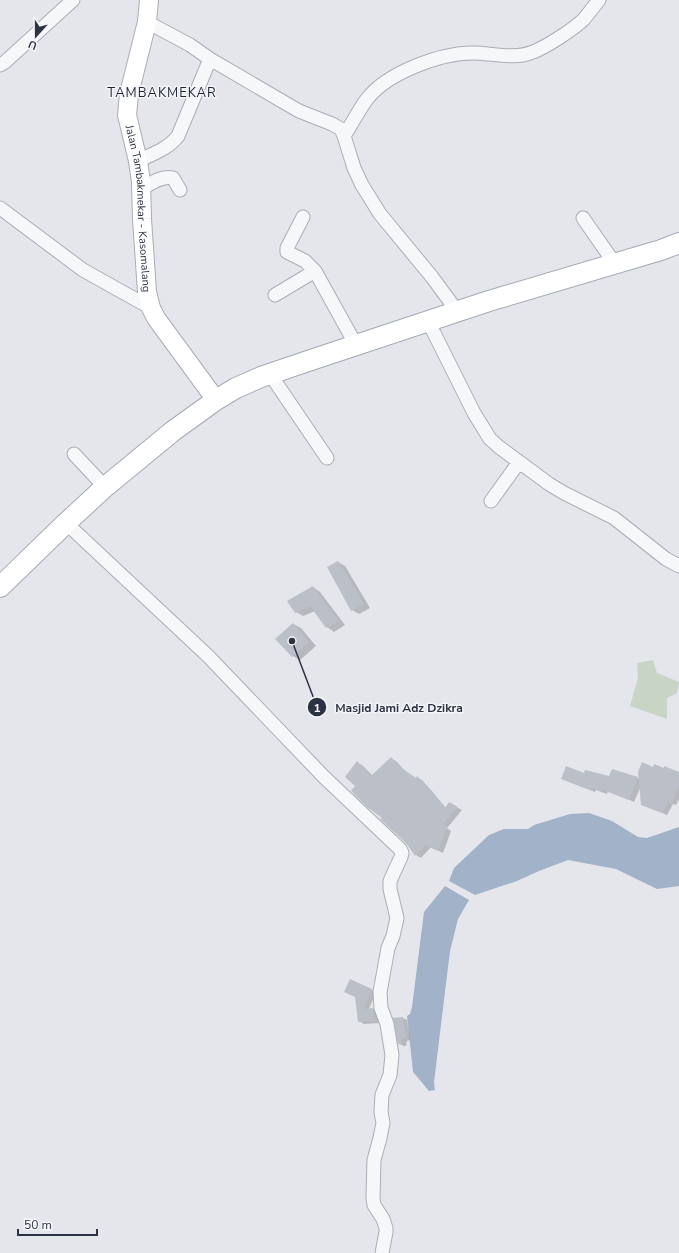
<svg xmlns="http://www.w3.org/2000/svg" width="679" height="1253" font-family="'Nunito Sans',sans-serif">
<rect width="100%" height="100%" fill="#e4e6eb"/>
<path fill="#c8d4c5" d="M653,660L657,673L679,682L677,693L667,698V719L630,706L638,678L637,663Z"/>
<path fill="#a1b2c9" d="M589,813L612,821L638,837L647,838L679,827V886L657,889L616,869L568,860L539,871L517,881L475,895L449,881L454,868L489,835L504,829H528L534,825L570,814Z
M445,886L469,900L458,919L450,951L434,1082L435,1090L429,1091L413,1072L407,1016L410,1014L412,1007L424,912Z"/>
<path fill="#0003" d="M338,562L345,566L370,608L359,614L352,610Z
M313,587L320,592L345,625L334,632L327,627L315,611L303,616L296,612Z
M293,624L301,628L316,646L300,660L293,656Z
M391,759L396,761L405,771L416,779L417,778L422,780L446,808L449,803L462,810L447,828L451,831L443,853L431,847L421,858L416,855L406,843L384,818L357,763L362,765L373,776Z
M653,768L679,773V799L676,805L673,804L667,815L642,805L641,786L634,802L608,791L607,794L596,790L595,792L567,781L584,774L609,777L612,770L640,779Z
M350,980L376,992L369,1009H373L377,1012L380,1023L364,1024L359,1021L356,997Z
M403,1018L407,1020L410,1040L407,1041L406,1046H404L399,1044Z"/>
<path fill="#bbbfc8" d="M338,561L364,604L351,611L327,567Z
M313,586L339,621L326,628L310,606L295,613L287,601Z
M293,623L309,642L292,657L275,639Z
M391,757L400,767L416,778L417,776L432,791L445,808L449,802L458,807L443,824L447,827L438,851L425,845L415,856L406,843L380,819L382,818L367,807L351,791L355,786L345,777L357,761L371,776Z
M642,762L653,767L654,764L664,768V766L679,772V786L672,804L668,802L663,813L641,805L638,772Z
M566,766L584,773L585,770L609,776L612,769L638,777L629,800L603,790L602,792L591,788L590,790L561,779Z
M350,979L372,989L364,1009L373,1008L376,1021L358,1022L355,997L344,992Z
M403,1017L406,1037L402,1039V1044H398L393,1018Z"/>
<g fill="none" stroke-linecap="round" stroke-linejoin="round">
<defs>
<path id="street" d="M147,22L190,45L210,59L299,111L332,124L341,129L344,136L354,168L362,185L380,214L432,277L457,311
M0,65L5,62L73,0
M344,136C352,124 358,111 367,99C387,73 440,53 473,53C492,53 514,60 533,52C546,47 574,29 584,19C589,13 594,6 599,0
M138,161C152,154 168,149 178,136L210,59
M141,189C150,184 162,175 173,178L180,190
M0,208L83,270L151,308
M303,217L287,248V252L305,261L315,271L356,345
M583,218L615,264
M275,295L315,271
M428,321L474,413L490,439L499,447L549,484L564,493L614,518L666,559L679,566
M270,374L327,458
M74,454L105,487
M491,501L519,462
M66,523L208,656L324,777L400,849L402,853L401,857L390,881V889L397,918L393,936L388,948L380,992L381,1008L387,1024L392,1055L390,1075L382,1095L381,1112L383,1123L380,1138L374,1160L373,1198L374,1205L383,1219L386,1228V1232L382,1253"/>
<g id="secondary">
<path id="s1" d="M149,0L147,22L129,94L127,115L138,161L141,182L142,219L147,292L151,308L156,318L216,400"/>
</g>
<path id="primary" d="M0,587L66,523L105,487L173,431L216,400L236,388L261,377L311,360L489,301L661,250L679,243"/>
</defs>
<use href="#street" stroke="#a9adb5" stroke-width="15"/>
<use href="#secondary" stroke="#a9adb5" stroke-width="20"/>
<use href="#primary" stroke="#a3aab6" stroke-width="22"/>
<use href="#street" stroke="#f6f7f9" stroke-width="13"/>
<use href="#secondary" stroke="#fff" stroke-width="18"/>
<use href="#primary" stroke="#fff" stroke-width="20"/>
</g>
<g text-anchor="middle" dominant-baseline="central" stroke-width="3" stroke-linejoin="round" paint-order="stroke">
<g font-size="11" fill="#2c3343" stroke="#f3f5f8">
<text stroke="none"><textPath href="#s1" startOffset="212">Jalan Tambakmekar - Kasomalang</textPath></text>
</g>
<g font-size="13" letter-spacing="1" fill="#1e2434" stroke="#f3f5f8">
<text x="162" y="93">TAMBAKMEKAR</text>
</g>
</g>
<path fill="none" stroke="#2c3343" stroke-width="1.5" d="M292 641L317 707"/>
<g fill="#2c3343" stroke="#f3f5f8" stroke-width="1.5">
<circle cx="292" cy="641" r="4"/>
<circle cx="317" cy="707" r="10"/>
</g>
<g font-size="12" text-anchor="middle" font-weight="bold" fill="#fff">
<text x="317" y="712">1</text>
</g>
<g font-size="12" text-anchor="middle" font-weight="bold" fill="#2c3343" stroke="#f3f5f8" stroke-width="3" stroke-linejoin="round" paint-order="stroke">
<text x="399" y="712">Masjid Jami Adz Dzikra</text>
</g>
<g transform="translate(36 36) rotate(201)" stroke="#f3f5f8" stroke-width="3" paint-order="stroke">
<path d="M0-3L7 15L0 10L-7 15Z" fill="#2c3343"/>
<text y="-6" font-size="11" font-weight="bold" text-anchor="middle" fill="#2c3343">U</text>
</g>
<path d="M18 1229v6h79v-6" fill="none" stroke="#2c3343" stroke-width="2"/>
<text x="24" y="1229" font-size="12" fill="#2c3343" stroke="#f3f5f8" stroke-width="3" paint-order="stroke">50 m</text>
</svg>
